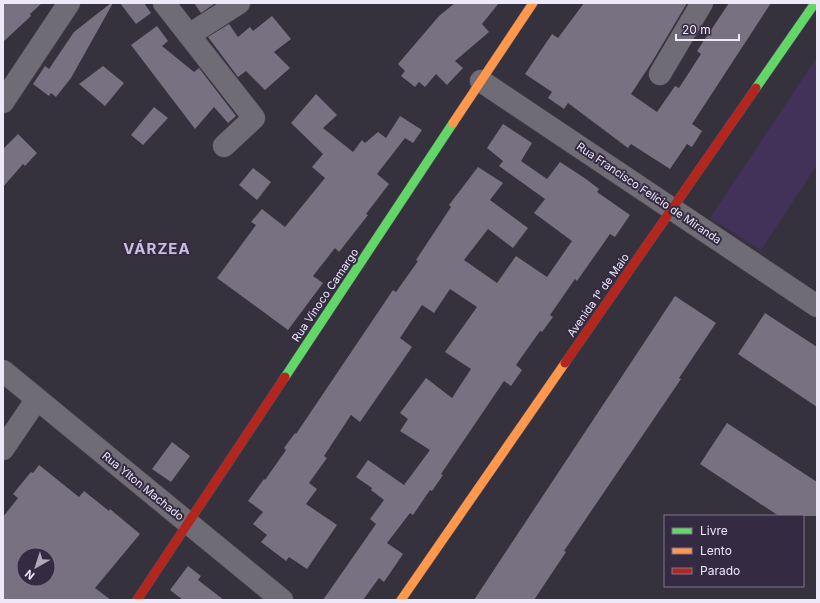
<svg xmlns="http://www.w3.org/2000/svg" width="820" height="603" font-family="Inter,sans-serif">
<rect width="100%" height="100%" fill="#35313d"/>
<path fill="#423259" d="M817,57V165L761,250L710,218Z"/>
<path fill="#787182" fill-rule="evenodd" d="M3,3H42L30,14L31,16L3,42Z
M111,3H113L71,78L56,97L51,93L49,96L33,84L45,66L49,69L74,32Z
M120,3H144L151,13L136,24Z
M194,3H213L214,4L201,13Z
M455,3H499L482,24L489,32L455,61L463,68L447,85L436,74L425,87L419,82L415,87L401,76L405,71L398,64L439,16Z
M584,3H687L652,62L631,94L657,112L675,86L679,88L701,54L697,51L729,3H771L692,124L702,131L692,147L687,144L670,169L631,144L628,148L568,103L564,109L548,98L552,92L525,74L552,34L558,38Z
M272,16L291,39L274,52L290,68L265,90L246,71L238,77L208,37L229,24L238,37L250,27L253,31Z
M157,26L168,41L162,46L194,72L199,68L236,116L228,123L214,107L195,129L131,45Z
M103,66L124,83L105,106L79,84Z
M316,94L337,115L323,128L353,152L362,140L365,143L378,132L386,138L400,116L422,130L413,143L405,138L377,174L389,184L366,214L368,215L339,252L335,248L313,276L323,283L288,330L217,278L256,225L251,222L262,209L285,227L325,178L312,167L323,154L291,123Z
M154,107L168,118L143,145L131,135Z
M503,124L532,143L521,161L547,179L560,162L586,179L599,189L597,192L630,215L615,237L610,234L577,281L575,279L550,315L553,317L542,332L540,331L516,365L522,370L511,386L504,381L441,474L443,475L432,491L430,490L413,515L410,513L387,543L403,554L384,582L379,578L363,600H323L376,524L370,519L384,500L371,490L372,488L356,477L368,460L404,485L430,450L400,431L408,419L400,413L426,378L452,398L471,369L445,352L477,307L450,289L434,313L422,305L400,338L412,347L360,422L351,415L324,456L327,458L309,483L317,489L306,504L337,525L307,569L289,557L286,561L261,542L267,535L253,524L263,512L248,501L264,479L265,480L286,450L284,448L295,433L296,434L393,290L396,292L418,261L416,260L451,207L449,205L478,167L503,183L490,200L528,228L513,248L488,229L464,260L497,283L516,256L547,277L572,241L534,213L545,199L499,166L503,161L487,148Z
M18,134L37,153L25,166L23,164L3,187V149Z
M253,168L271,182L257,200L239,185Z
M675,296L716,323L679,378L681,379L564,551L566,552L534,600H474Z
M765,313L817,347V407L738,354Z
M727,423L817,482V516H779L700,464Z
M172,442L190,456L171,482L152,469Z
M39,465L79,497L84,491L109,511L110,509L140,534L95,588L111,600H3V517L18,498L13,494L31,472L33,473ZM24,555H48V579H24Z
M188,566L201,576L198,580L224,600H183L170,590Z"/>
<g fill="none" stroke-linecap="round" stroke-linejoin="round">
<defs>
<path id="street" d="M164,3L254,118L224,146
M189,35L239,3
M660,74L702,3
M481,81L817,306
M3,102L69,3
M3,371L282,600
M3,449L37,399"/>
<path id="fast" d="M756,88L815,3
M285,377L453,123"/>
<path id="slow" d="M453,123L533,3
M401,600L565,363"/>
<path id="jam" d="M565,363L756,88
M137,600L285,377"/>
</defs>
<use href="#street" stroke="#544f5b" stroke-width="23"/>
<use href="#fast" stroke="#544f5b" stroke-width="10"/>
<use href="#slow" stroke="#544f5b" stroke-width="10"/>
<use href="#jam" stroke="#544f5b" stroke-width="10"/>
<use href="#street" stroke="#706c76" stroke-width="22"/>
<use href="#fast" stroke="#63d668" stroke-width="9"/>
<use href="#slow" stroke="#ff974d" stroke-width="9"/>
<use href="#jam" stroke="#b3261e" stroke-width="9"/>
</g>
<g text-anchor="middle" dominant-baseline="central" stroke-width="4" stroke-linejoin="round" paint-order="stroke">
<g font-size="11" fill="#eee9f9" stroke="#342b43">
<text transform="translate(649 193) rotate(34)">Rua Francisco Felício de Miranda</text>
<text transform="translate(325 295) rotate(-56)">Rua Vinoco Camargo</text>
<text transform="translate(598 295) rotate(-55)">Avenida 1º de Maio</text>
<text transform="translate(143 486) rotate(39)">Rua Ylton Machado</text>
</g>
<g font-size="15" font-weight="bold" letter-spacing="1" fill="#cabfdd" stroke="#342b43">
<text x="157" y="248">VÁRZEA</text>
</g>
</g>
<rect width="820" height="603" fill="none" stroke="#eee9f9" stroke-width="8"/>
<rect x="664" y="515" width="140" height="72" fill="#342b43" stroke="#7e778c"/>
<rect x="672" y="528" width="20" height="6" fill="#63d668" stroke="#7e778c"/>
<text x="700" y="535" font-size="12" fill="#eee9f9">Livre</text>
<rect x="672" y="548" width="20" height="6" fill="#ff974d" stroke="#7e778c"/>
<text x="700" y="555" font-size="12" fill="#eee9f9">Lento</text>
<rect x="672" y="568" width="20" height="6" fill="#b3261e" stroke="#7e778c"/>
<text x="700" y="575" font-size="12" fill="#eee9f9">Parado</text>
<g transform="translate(36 567) rotate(219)"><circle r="19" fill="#342b43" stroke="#7e778c"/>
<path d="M0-3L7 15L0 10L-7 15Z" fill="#ada9b7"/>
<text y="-6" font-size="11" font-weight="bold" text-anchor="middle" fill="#eee9f9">N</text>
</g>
<path d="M676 34v6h63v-6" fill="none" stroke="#eee9f9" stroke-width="2"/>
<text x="682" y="34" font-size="12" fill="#eee9f9" stroke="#342b43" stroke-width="3" paint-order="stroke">20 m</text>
</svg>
